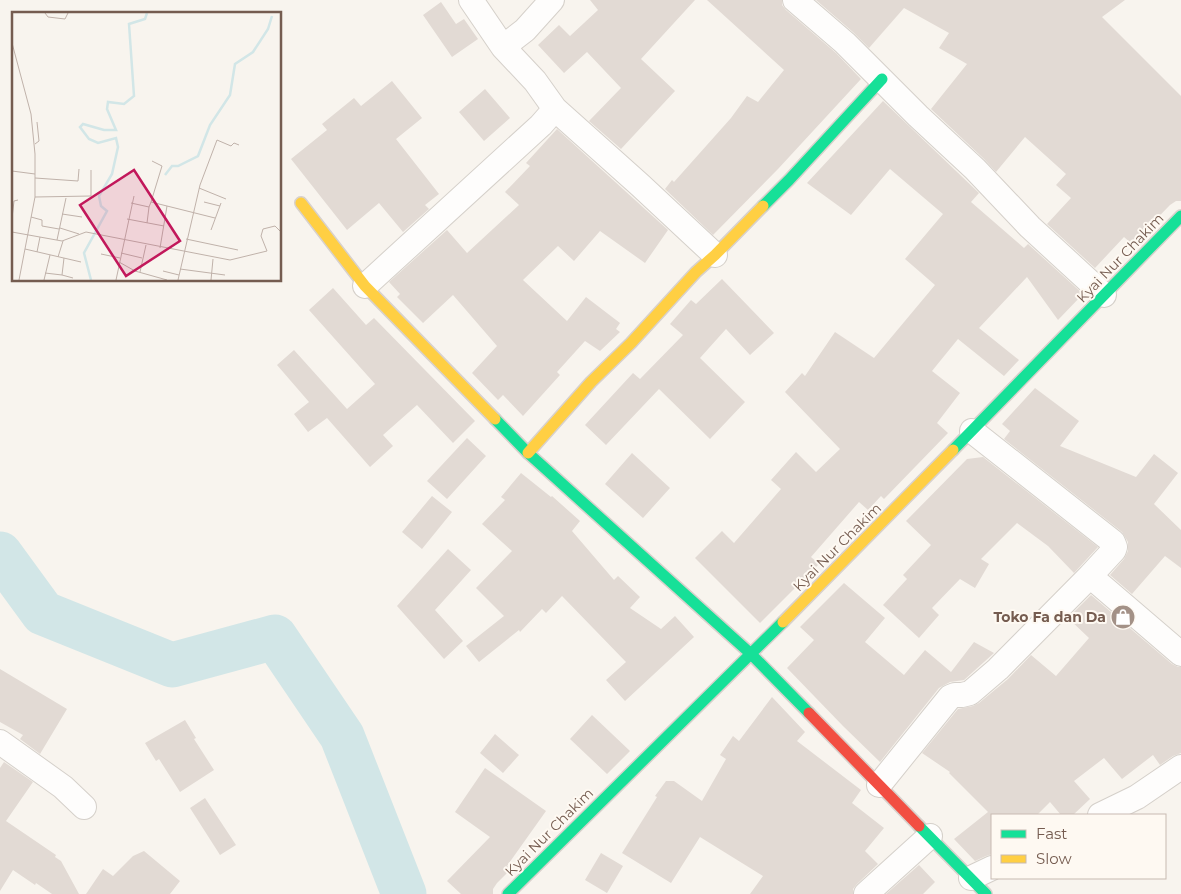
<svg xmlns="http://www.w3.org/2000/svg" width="1181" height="894" font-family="Montserrat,sans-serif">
<rect width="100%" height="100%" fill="#f8f4ee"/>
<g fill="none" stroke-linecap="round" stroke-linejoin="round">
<path stroke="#d2e6e7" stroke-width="45" d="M0,554L43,613L172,665L275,637L342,736L404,894"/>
</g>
<path fill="#e2dad4" d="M590,0H695L641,59L675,91L621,149L589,121L621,88L587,52L564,73L538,45L559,25L570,36L598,10Z
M707,0H782V5L786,10L836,53L861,79L778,169L713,235L665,189L672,180L674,182L731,118L747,96L758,102L784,70Z
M816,0H1125L1102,17L1181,96V201H1176L1170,205L1132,244L1124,237L1095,268L1047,224L1071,198L1056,185L1066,174L1025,137L996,172L984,159L931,109L967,64L939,48L949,33L904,8L869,48L854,33Z
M441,2L456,24L464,19L478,39L452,57L423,15Z
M392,81L422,118L396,139L439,194L425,205L429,209L403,232L379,203L347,230L291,159L327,130L322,124L354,98L361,106Z
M485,89L510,118L484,141L459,112Z
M883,101L979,193L971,202L1024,248L1028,244L1083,294L1058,320L1027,277L979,328L1019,360L1004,376L958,339L932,371L960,393L937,423L948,433L884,499L881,496L868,510L859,502L811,557L819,564L760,623L695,558L722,531L734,543L781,489L771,480L796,452L816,472L840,449L785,392L802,373L805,376L835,332L874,358L935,285L905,259L943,214L890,169L851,215L807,183Z
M557,129L668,230L645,263L600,231L574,261L558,246L523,280L567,321L586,297L620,323L616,329L620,332L600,351L585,341L557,372L560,375L523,416L503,395L498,400L472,373L497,346L453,295L423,323L397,297L400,294L389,282L447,230L467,253L519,205L505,192L530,166L526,163Z
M722,279L774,333L750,355L726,329L700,358L745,402L710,439L659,389L606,445L585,425L633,373L640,379L683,335L670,324L691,300L696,304Z
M333,288L366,325L374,318L475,421L453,443L417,405L383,435L393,446L370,467L327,418L308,432L294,414L309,402L277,365L294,350L347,409L375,384L309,310Z
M1035,388L1079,421L1060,446L1136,477L1154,454L1178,473L1154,504L1181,530V568L1165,556L1132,594L1110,575L1124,559L1128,551V542L1122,532L1004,439L1010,431L1002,424Z
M467,438L486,456L447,499L427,481Z
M632,453L670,488L643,518L605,484Z
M983,457L1098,547L1074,573L1048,546L1017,523L981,559L989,564L975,588L960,579L932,608L939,615L919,638L883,605L907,579L903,575L931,545L906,521L967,459Z
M521,473L551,497L552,496L580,521L572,531L614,580L618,576L640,597L630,608L661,629L675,616L694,637L625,701L606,680L626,662L562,596L546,613L542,609L520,632L519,630L479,662L466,646L504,616L476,588L512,551L482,524L505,500L501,497Z
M432,496L452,512L422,549L402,532Z
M448,549L471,570L435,610L463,641L444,659L397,606Z
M844,583L885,618L865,642L904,675L925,650L951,672L974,642L994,653L964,680L950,682L939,688L880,762L843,726L787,668L814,640L800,627Z
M1091,595L1172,664L1178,667H1181V753L1173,756L1160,765L1153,755L1122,779L1104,758L1074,781L1090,799L1073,815H1061L1050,802L1037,815H992V854L986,856L975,861L954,839L988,812L949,773L950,772L922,753L958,709L973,706L979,703L1008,679L1031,655L1056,676L1089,638L1068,618Z
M0,669L67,709L40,754L20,739L23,735L0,722Z
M772,697L805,732L797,741L861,790L852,803L884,828L865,851L878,864L857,884L853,889V894H750L763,876L700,837L671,883L622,853L657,797L655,796L666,781H674L702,801L726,759L720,755L733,736L739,741Z
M592,715L630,751L607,774L570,739Z
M185,720L196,738L194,739L214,770L180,792L159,759L156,761L145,743Z
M495,734L519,755L503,773L480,753Z
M4,762L33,782L6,821L56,855L55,857L61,861L79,894H52L36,883L35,885L13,870L0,891V768Z
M485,768L546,811L507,866L511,869L497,883L493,889V894H461L447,881L490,837L455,812Z
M205,798L236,845L220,855L190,808Z
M144,851L180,881L170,894H86L103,869L113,876L133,856Z
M601,853L623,866L607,893L585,880Z
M919,865L935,882L923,894H886Z"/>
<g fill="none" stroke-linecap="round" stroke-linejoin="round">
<defs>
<path id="street" d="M471,0L503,47
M795,0L845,43L918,116L975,169L1030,227L1104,295
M555,109L640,185L715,255
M365,286L541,125L555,109L535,81L503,47L525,30L552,0
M972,431L1113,542L1115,547L1114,550L1090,576L1181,654
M0,742L63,787L84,807
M879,785L950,697L955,695H962L970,693L998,669L1090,576
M1100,815L1137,797L1181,767
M971,878L992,868
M866,894L930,836"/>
<path id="fast" d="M763,206L789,180L882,79
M495,419L528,453L751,654L809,713
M953,450L1181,216
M919,826L986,894
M508,894L783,622"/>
<path id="slow" d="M301,203L365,286L495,419
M528,453L591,382L631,343L696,272L715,255L763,206
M783,622L953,450"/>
<path id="jam" d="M809,713L919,826"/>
</defs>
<use href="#street" stroke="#d5d0ca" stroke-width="26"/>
<use href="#fast" stroke="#d8d1cc" stroke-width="14"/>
<use href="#slow" stroke="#d8d1cc" stroke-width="14"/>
<use href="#jam" stroke="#d8d1cc" stroke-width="14"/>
<use href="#street" stroke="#fefdfc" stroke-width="24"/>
<use href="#fast" stroke="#16e098" stroke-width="11"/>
<use href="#slow" stroke="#ffcf43" stroke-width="11"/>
<use href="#jam" stroke="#f24e42" stroke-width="11"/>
</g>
<defs>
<symbol id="shop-disc" viewBox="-11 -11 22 22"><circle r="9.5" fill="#a39187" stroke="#fef9f2"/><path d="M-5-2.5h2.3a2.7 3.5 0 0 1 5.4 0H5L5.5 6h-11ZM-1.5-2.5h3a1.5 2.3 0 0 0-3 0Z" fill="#fff"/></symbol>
</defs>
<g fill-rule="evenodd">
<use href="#shop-disc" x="1109" y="603" width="28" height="28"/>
</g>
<g text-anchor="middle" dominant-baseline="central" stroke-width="4" stroke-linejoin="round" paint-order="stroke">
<g font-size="14" fill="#755c50" stroke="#fef9f2">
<text transform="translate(1120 258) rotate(-46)">Kyai Nur Chakim</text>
<text transform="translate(837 547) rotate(-45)">Kyai Nur Chakim</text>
<text transform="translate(549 832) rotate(-45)">Kyai Nur Chakim</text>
</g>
<g font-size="14" font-weight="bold" fill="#755c50" stroke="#fef9f2" text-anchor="end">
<text x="1106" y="617">Toko Fa dan Da</text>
</g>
</g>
<g transform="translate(12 12)">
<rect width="269" height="269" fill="#f8f4ee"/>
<path fill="none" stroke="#d2e6e7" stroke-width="2.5" d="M153,163L160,154H166L186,144L198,113L218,83L223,52L241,40L256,17L260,4M79,268L72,241L95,199L89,194L87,184L100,162L106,135L104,126L86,131L77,127L68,115L71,112L92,118H104L95,97L96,90L112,92L122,84L117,12L133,7L135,1"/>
<path fill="none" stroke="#c0b2aa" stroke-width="1" d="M33,1L36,5L53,7L56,1M0,31L19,102L23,142V185L7,268M23,132L27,129L25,110M0,159L23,162M23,166L66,169L67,157M187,176L214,187M23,185L79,184V158M139,190L150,154L140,149M192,190L208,194M119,191L137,195L139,190L203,206M50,202L70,205M19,205L30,208V214L47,217M0,206L2,189L6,188M115,207L152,214M135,211L137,195M48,216L67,222M199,218L209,191M0,220L50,229L74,220L218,248L255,239L249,224L251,217L263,214L269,220M174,227L226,238M45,228L54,186M148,236L155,194M13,237L69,250M25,240L28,225M109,241L130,246M89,242L108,246M46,245L51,229M52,246L50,263L61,266M107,250L123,259L155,268M168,257L213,263M151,259L167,263M128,260L134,233M33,261L50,263M32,268L38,243M104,268L122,184M166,268L188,173L205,128L219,134L222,131L227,133M199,268L201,247"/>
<path fill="#c2185b" fill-opacity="0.15" stroke="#c2185b" stroke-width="2.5" d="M122,158L168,229L114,264L68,193Z"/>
<rect width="269" height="269" fill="none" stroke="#755c50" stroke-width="2.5"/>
</g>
<rect x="991" y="814" width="175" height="65" fill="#fef9f2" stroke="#c7bab1"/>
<rect x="1001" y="830" width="25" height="8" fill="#16e098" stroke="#c7bab1"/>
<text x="1036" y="839" font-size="15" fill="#755c50">Fast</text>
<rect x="1001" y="855" width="25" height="8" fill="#ffcf43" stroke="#c7bab1"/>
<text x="1036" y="864" font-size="15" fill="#755c50">Slow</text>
</svg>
